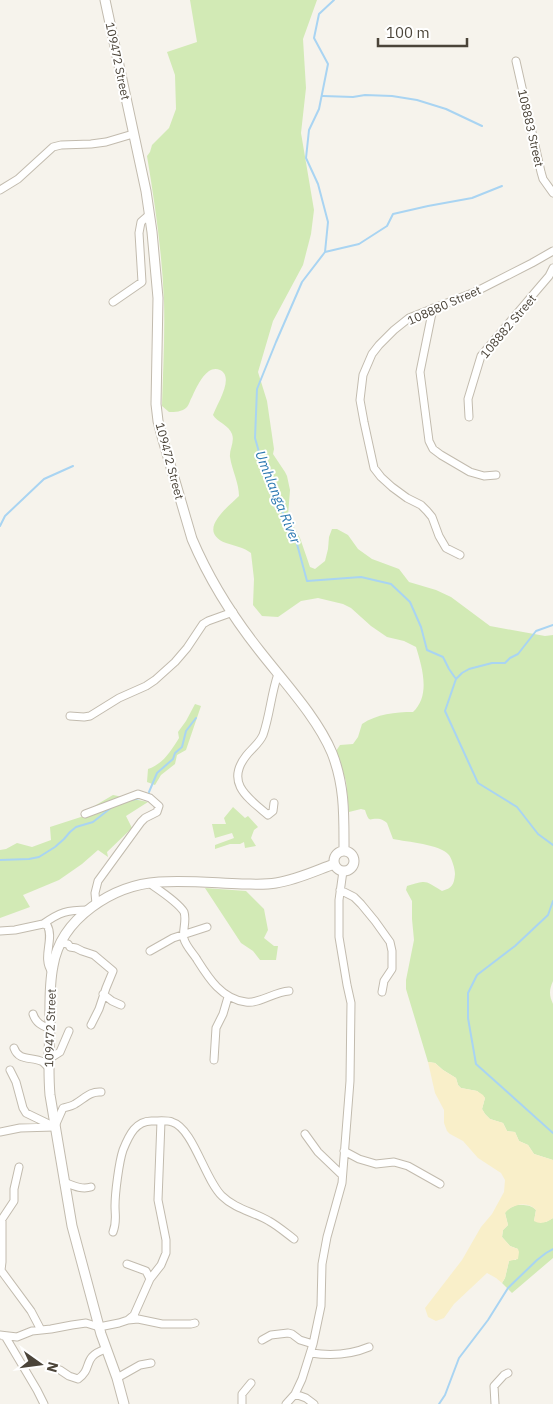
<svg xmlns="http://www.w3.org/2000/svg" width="553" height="1404" font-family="'IBM Plex Sans',sans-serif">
<rect width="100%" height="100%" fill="#f6f3ec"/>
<path fill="#d2eab5" d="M190,0H317L303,39L306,88L301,133L314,210L311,234L303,265L273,321L258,372L267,401L274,449L273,454L285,472L287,476L290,490L288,516L300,538L310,567L315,569L325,561L328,549L329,537L332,529H337L348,535L358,549L372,559L399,569L409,582L436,590L451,597L490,626L545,636L553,635V981C549,990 549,995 553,1004V1160L534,1154L528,1145L519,1141L515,1132L507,1131L503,1123L490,1119L485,1114L482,1109L485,1098L477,1091L461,1088L458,1085L456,1078L443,1070L435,1063L428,1062L406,989V980L414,940L412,919V901L406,890L407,886C428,880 424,880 442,891C452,888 454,885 455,874C455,869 452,859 449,855C440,844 407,842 393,839L387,823C385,821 383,820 380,819C369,817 370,825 365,810L361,809L349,812L346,781L336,751L340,745L353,744L358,737L362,724C377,714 395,712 413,712C431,695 422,667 416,647L404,641L387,637L371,626L351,608L343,604L318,598L301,601L278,617L262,616L253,605L254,579L251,553C243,547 235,546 226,543C196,531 227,508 239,496C239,483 232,470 230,457C229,450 235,442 232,434C229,425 217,422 213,415C217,404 235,377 220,370C216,368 212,369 209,371C201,377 196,388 192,397C190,400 189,405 187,407C182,412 175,412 169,412L162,406C163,371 165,336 164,301C162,252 155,204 147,156L150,152L152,145L169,128L176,109L175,75L167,52L197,42Z
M195,704L201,706L186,750L177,755L175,764L161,775L155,785L147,782L148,769C163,764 171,751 179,738L178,732L186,721Z
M113,795L148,802L126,816L132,828L107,852L108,857L98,850L82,864L59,880L23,895L30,907L0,918V850L6,849L17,843L32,847L51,840L50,827L84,816L91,808Z
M233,807L245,818L248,816L258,827L254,830L251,838L256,846L245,848L244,842L240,844H230L215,849V845L234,838L232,833L215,838L212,824H226L224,818Z
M205,888L246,891L264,909L268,930L264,938L274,946H278L276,960H260L253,951L241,943Z
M516,1205C524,1205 530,1204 536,1210L534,1221L546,1222L553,1218V1258L512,1293L502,1283L505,1278L509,1261L511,1260H516L518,1249L510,1246L502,1237L503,1230L508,1225L505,1213L506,1210Z"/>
<path fill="#f9efc9" d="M428,1062L435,1063L443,1070L456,1078L458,1085L461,1088L477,1091L483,1095L485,1098L482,1109L485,1114L490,1119L503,1123L507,1131L515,1132L519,1141L528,1145L534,1154L553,1160V1218C547,1222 541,1225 534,1221L536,1210C528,1201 512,1204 505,1213L508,1225L503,1230L502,1237L510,1246L518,1249L519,1252L518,1259L509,1261L505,1278L502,1283L496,1278L487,1273L454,1304L444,1318L436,1321L428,1317L425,1308L462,1260L481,1227L492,1214L504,1192L505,1180L501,1173L478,1158L463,1141L450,1134L447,1131L444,1123V1110L435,1093Z"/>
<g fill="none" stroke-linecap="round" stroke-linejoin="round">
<path stroke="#a9d4f2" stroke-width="2" d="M334,0L319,14L314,38L328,64L319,109L309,130L306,158L318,184L328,222L325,252L302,282L276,342L257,389L255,438L265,473L297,544L307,581L361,577L391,584L410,602L421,627L427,650L443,657L449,669L456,679L445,711L478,783L517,807L538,834L553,845
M323,96L353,97L365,95L392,96L417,100L446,109L482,126
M325,252L359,244L387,226L393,214L428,206L472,198L502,186
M0,526L5,516L44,479L73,466
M456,679L462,673L469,669L492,663H505L510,658L518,654L536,631L553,625
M149,792L157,773L173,759L175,753L182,747L186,731L196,718
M131,800L140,798
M0,860L29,859L39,857L55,847L64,839L70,832L76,827L93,822L112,807
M553,901L548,915L515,946L477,975L468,993V1018L476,1064L553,1133
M439,1404L445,1395L459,1358L488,1320L508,1288L537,1260L546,1253L553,1249"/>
<defs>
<path id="minor" d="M516,61L541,172L543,179L553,193
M0,190L18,179L53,147L61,145L91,144L106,142L133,134
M113,302L142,282L139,233L141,222L149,215
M433,308L420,372L429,441L433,449L441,455L470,472L484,476L496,475
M469,417L468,399L481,356L537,290L549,276L553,268
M460,555L446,548L439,536L432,517L427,511L421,505L407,498L392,487L381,477L374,468L364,422L360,400L363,375L372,354L379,345L394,330L409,318L475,292L532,263L553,251
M70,716L84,717L90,716L119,698L146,686L155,680L175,662L187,648L203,624L208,621L233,612
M274,803L273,811L268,815C248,798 225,783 246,756C252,748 259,744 263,735C270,715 271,694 278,674
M85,814L138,794L150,798L159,806L157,812L145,818L141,822L98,881L95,893L96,904
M149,883C159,890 178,902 184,912C187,921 182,930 184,939C186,946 192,952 196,958C208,977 221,999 246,1002C259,1004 274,992 289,991
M340,890L354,897L361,904L375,921L390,942L392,951V969L384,981L382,992
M43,924C60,912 67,910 88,910
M0,931L15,930L43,924L47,925C55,939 41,957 52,972
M61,943L68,944L70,947L76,948L82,951L94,955L113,971L106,988L99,1009L91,1025
M150,951L173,938L207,927
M103,994L112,1001L121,1005
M33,1014C36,1023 41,1025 50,1029
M14,1048C19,1062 32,1056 43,1062C44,1063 48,1067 49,1068
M49,1059L60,1052L69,1031
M214,1060L216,1028L223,1014L228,997
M10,1070L16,1082L23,1108L26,1113L55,1127
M55,1126L63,1108C67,1107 72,1106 75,1104C84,1099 90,1091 101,1092
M0,1132L20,1128L54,1127
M305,1134L318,1152L342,1175
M344,1151L359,1159L376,1164L394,1162L408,1166L440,1184
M64,1182C72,1185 81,1190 91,1187
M113,1232C117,1222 115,1216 115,1206C115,1193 119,1162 123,1150C129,1135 136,1120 153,1121C159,1121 167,1120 172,1122C193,1128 205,1180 222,1196C235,1209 254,1212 269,1221C278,1226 286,1233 294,1239
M127,1264L146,1271L150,1279
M0,1269L31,1311L41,1330
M1,1270L2,1262V1219L14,1201V1189L19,1167
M128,1320L138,1319L162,1324H191L195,1323
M0,1335L17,1337L32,1331L51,1329L72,1325L86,1323L99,1327L119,1323L128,1320L134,1315L150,1279L161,1265L166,1253V1240L158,1200L161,1121
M3,1336H5L37,1390L44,1404
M262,1340L271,1335L288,1333L292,1334L300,1340L313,1344
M311,1353C331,1356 350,1355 369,1347
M60,1370L69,1376L78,1379C94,1368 81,1357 106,1349
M117,1378L140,1365L151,1363
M295,1394L306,1398L314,1404
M242,1404V1394L251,1383
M286,1404L295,1394L302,1379L313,1344L321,1306L322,1264L327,1237L342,1183L350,1081L351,1003L347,985L339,937V900L343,871
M495,1404L494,1386L504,1375L508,1373"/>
<path id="tertiary" d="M105,0L146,191L152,232L158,298L156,404L158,421L163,440L192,539C209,579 233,617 259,650C283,681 317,717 332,753C345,786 344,816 344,851
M334 861a10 10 0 1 1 20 0a10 10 0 1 1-20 0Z
M124,1404L117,1378L101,1334L72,1226L50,1095C48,1072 49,1049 50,1026C50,1007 49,985 53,966C61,918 113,885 159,882C187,880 214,883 242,884C253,884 265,885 276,883C296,880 315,871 334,864"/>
</defs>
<use href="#minor" stroke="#c2bbae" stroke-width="9"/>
<use href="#tertiary" stroke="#c2bbae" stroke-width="11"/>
<use href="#minor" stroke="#fff" stroke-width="7"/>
<use href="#tertiary" stroke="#fff" stroke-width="9"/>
</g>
<g text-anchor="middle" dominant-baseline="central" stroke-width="4" stroke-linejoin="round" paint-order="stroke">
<g font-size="12" fill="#4b4439" stroke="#fff">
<text transform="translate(118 61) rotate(78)">109472 Street</text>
<text transform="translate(531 128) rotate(77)">108883 Street</text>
<text transform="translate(444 305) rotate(-24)">108880 Street</text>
<text transform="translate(508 326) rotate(-50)">108882 Street</text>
<text transform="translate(170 461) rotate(75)">109472 Street</text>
<text transform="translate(50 1028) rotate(-88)">109472 Street</text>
</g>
<g font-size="14" font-style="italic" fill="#2e7ab2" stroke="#fff">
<text transform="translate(278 497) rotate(68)">Umhlanga River</text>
</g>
</g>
<g transform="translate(40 1364) rotate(104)" stroke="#ffffff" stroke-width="4" paint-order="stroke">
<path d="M0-4L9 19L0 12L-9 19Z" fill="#4b4439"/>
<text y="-8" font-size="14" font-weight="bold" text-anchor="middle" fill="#4b4439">N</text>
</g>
<path d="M378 38v8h89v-8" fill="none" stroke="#4b4439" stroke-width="2.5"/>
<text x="386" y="38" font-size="15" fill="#4b4439" stroke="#ffffff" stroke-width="4" paint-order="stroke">100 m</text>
</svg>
